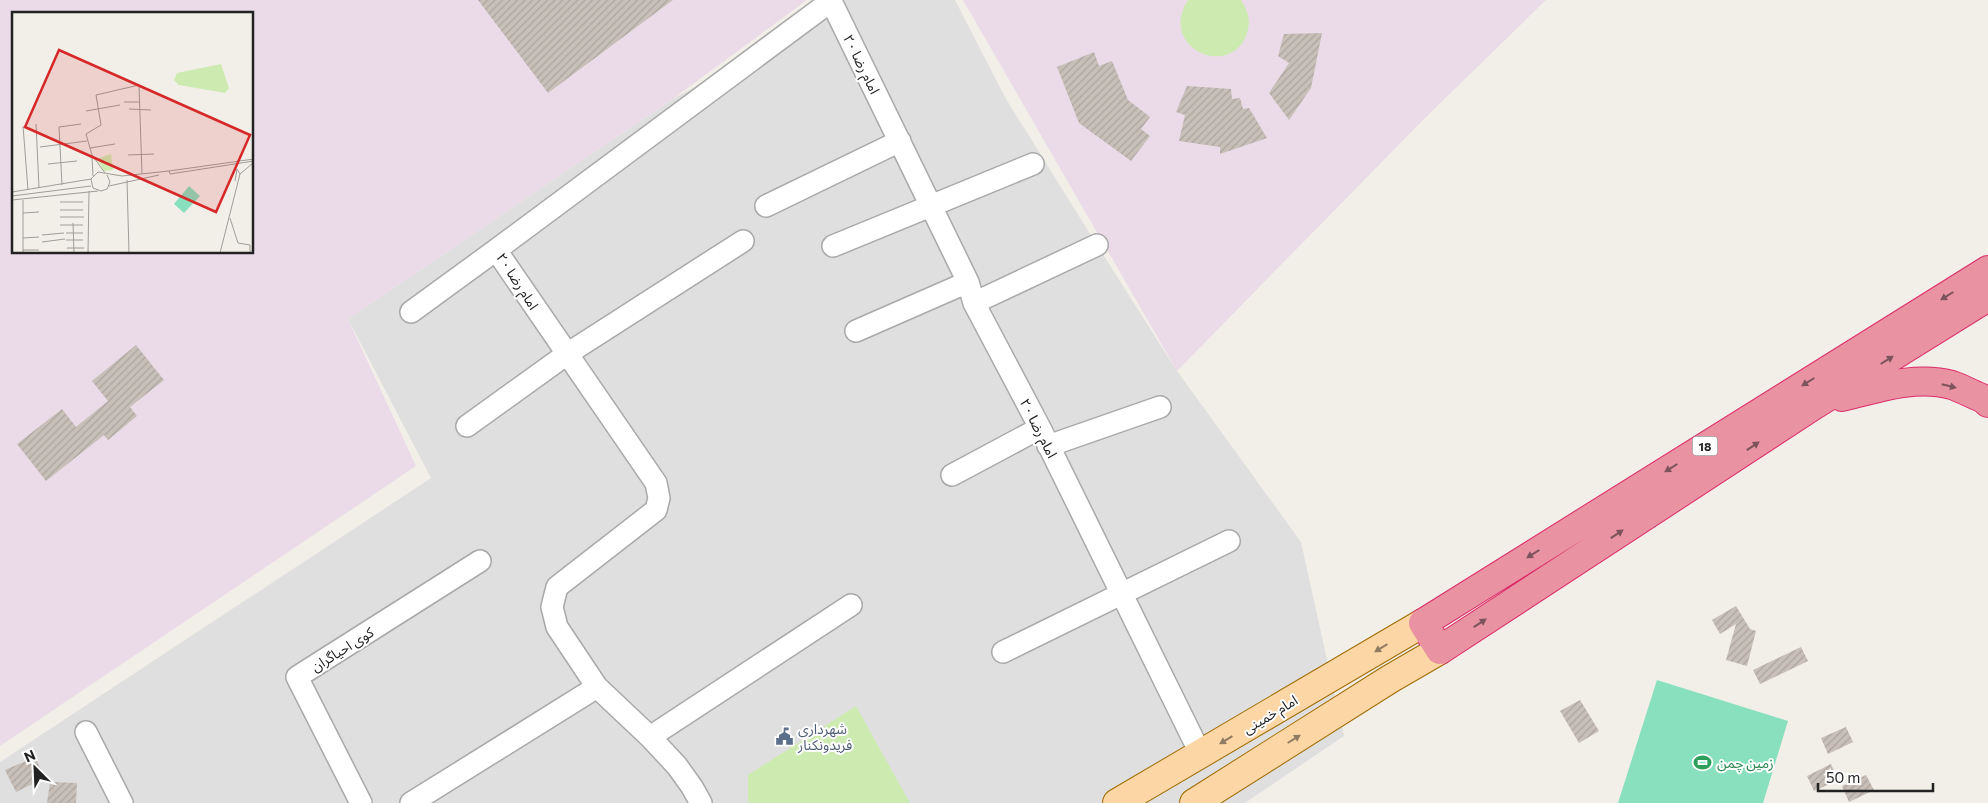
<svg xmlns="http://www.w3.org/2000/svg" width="1988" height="803" font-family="Commissioner,'Noto Sans Arabic',sans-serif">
<defs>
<pattern id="building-hatch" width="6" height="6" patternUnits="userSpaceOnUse" patternTransform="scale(1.25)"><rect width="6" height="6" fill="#c7bfb8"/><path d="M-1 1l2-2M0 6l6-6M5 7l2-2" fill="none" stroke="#aba49e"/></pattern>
</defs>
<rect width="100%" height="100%" fill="#f2efe9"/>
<path fill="#e0dfdf" d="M833,0H955L1006,99L1097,245L1177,371L1301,542L1344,736L1245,803H0V762L431,478L348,319L674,98L713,78Z"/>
<path fill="#ebdbe8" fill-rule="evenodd" d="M0,0H807L674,98L348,319L416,466L0,746ZM14,14H252V252H14Z
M963,0H1546L1424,119L1177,371Z"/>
<path fill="#cdebb0" d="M1188,0H1241C1248,10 1251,21 1247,33C1232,80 1157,49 1188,0Z
M856,706L910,803H750L748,802V775Z"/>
<path fill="#88e0be" d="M1657,680L1788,721L1763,803H1618Z"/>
<path fill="url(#building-hatch)" d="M478,0H673L548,93Z
M1322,33L1311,88L1289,120L1269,93L1289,63L1278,56L1284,34Z
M1094,52L1099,66L1112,61L1128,100L1150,117L1141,129L1150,136L1131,161L1079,123L1057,67Z
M1187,86L1231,89L1232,99L1240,98L1243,109L1249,108L1267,138L1220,154V147L1179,141L1185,115L1176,112Z
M136,345L164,380L130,407L137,416L108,440L104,435L46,481L17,444L62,409L76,427L108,401L92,381Z
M1736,606L1750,629L1756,631L1747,666L1726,660L1736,624L1720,634L1712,620Z
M1801,647L1808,661L1760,684L1753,670Z
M1580,700L1599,731L1579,743L1560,711Z
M1846,727L1853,742L1828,754L1821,738Z
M35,757L45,778L16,792L5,770Z
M1831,764L1838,780L1814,791L1807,776Z
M1866,775L1874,790L1849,802L1842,786Z
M50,782L77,783L76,803H47Z"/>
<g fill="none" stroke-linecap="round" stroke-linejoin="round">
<defs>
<path id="minor" d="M766,206L900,141
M833,246L1033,164
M974,303L1097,245
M411,312L496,250
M856,331L968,282
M467,426L567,354L743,241
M1048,446L1160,407
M952,475L1040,428
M1003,652L1229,541
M86,732L122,803
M650,737L851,605
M361,803L297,677L480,561
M411,803L597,687
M701,803L692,787L677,766L650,737L597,687L557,627L552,607L557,587L656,510L659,498L656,483L496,250L831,1L968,282L974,303L1040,428L1201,755"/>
<path id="major" d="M1117,803L1423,623
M1194,803L1390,679L1440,650"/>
<path id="highway" d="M1988,270L1423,623L1440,650L1816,404L1988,297
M1842,397C1878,388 1916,375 1952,385C1963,389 1974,395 1984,399L1988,403"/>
</defs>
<use href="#minor" stroke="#a9a9a9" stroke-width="24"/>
<use href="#major" stroke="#a06b00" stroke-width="30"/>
<use href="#highway" stroke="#dc2a67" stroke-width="30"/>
<use href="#minor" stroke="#fff" stroke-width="21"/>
<use href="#major" stroke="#fcd6a4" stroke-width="28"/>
<use href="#highway" stroke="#e892a2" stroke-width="28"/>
</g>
<defs><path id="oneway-solid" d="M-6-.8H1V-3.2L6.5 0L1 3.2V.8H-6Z" transform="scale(1.25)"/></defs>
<g fill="#7b545c">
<use href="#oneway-solid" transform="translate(1947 296) rotate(148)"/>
<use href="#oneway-solid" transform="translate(1887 360) rotate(-32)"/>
<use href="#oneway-solid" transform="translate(1808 382) rotate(148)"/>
<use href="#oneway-solid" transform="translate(1949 386) rotate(14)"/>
<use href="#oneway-solid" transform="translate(1753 446) rotate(-33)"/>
<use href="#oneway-solid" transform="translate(1671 468) rotate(148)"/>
<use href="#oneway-solid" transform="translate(1617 534) rotate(-33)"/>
<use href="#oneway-solid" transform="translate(1533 554) rotate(148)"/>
<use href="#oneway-solid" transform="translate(1480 623) rotate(-33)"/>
</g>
<g fill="#8f7c63">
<use href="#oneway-solid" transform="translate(1381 648) rotate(149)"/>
<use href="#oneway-solid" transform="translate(1294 739) rotate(-32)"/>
<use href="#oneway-solid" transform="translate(1226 740) rotate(149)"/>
</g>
<defs>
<symbol id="civic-bare" viewBox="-9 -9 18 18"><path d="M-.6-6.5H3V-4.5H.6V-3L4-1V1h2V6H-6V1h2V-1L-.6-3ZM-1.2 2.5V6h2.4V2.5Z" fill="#5c6f8a" stroke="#fff" stroke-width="2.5" paint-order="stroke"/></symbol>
<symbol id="stadium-bare" viewBox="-9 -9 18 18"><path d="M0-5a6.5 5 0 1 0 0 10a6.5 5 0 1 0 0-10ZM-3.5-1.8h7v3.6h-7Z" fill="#2e9e5b" stroke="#fff" stroke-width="2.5" paint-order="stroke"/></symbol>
</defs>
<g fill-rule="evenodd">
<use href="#civic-bare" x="772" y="724" width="25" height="25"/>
<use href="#stadium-bare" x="1690" y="750" width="25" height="25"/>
</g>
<g text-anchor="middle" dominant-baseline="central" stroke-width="4" stroke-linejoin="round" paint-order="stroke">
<rect fill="#fff" stroke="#646464" stroke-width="1" x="1692.5" y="436.5" width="25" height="19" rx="4"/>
<g font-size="12" font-weight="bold" fill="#222">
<text x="1705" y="446">18</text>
</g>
<g font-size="14" fill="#222" stroke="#fff">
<text transform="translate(862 64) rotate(64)">امام رضا ۲۰</text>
<text transform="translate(518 281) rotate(57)">امام رضا ۲۰</text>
<text transform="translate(1039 428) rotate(63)">امام رضا ۲۰</text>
<text transform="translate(342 649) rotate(-32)">کوی احیاگران</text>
<text transform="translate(1270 714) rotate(-31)">امام خمینی</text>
</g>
<g font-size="14" fill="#4e5e75" stroke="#fff" text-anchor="start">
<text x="798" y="728">شهرداری<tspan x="798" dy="16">فریدونکنار</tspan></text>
</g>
<g font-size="14" fill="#27864d" stroke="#fff" text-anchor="start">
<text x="1717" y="762">زمین چمن</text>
</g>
</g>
<g transform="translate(12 12)">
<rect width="241" height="241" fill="#f2efe9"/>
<path d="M209,52L217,76L213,81L167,73L162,68L165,61ZM99,142L101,158L92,159L85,147Z" fill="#cdebb0"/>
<path d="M177,174L188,184L172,201L162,192Z" fill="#88e0be"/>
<path fill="none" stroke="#9f9d99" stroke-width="1" d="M112,90H128M117,97L139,98M74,99L108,93M24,112L27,176M11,114L16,178M28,135L75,129M78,136L103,132M116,143L142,142M80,145L81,164M242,147L157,159L158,162L242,149M36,152L65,149M93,161L80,143L74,122L89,113L84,83L127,73L130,162M95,163L98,170L95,177L89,179L81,176L79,167L86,160L110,164L157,159M115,168L117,241M223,169L225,157L228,162M50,173L47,115L69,112M97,174L147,163M0,180L79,167M0,184L79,174M0,188L86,179M48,190H71M48,198H71M11,201L27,200M48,205H72M218,206L226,231L238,233V241M61,211L62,241M48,213H71M54,221H71M30,223L52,221M11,226L27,225M54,228H71M30,230L53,227M55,236H72M11,238H27M11,241V188M76,241L77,179M208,241L228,162L241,151"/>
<path fill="#d62828" fill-opacity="0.15" stroke="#d62828" stroke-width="2.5" d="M47,38L238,123L204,200L13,115Z"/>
<rect width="241" height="241" fill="none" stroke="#222" stroke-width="2.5"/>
</g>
<g transform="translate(35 768) rotate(336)" stroke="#ffffff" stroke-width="4" paint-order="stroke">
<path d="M0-4L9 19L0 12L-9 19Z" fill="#222222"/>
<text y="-8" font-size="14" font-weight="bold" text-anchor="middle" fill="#222222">N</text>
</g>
<path d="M1818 783v8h115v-8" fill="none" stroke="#222222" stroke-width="2.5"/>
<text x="1826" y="783" font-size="15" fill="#222222" stroke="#ffffff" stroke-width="4" paint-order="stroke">50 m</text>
</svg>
